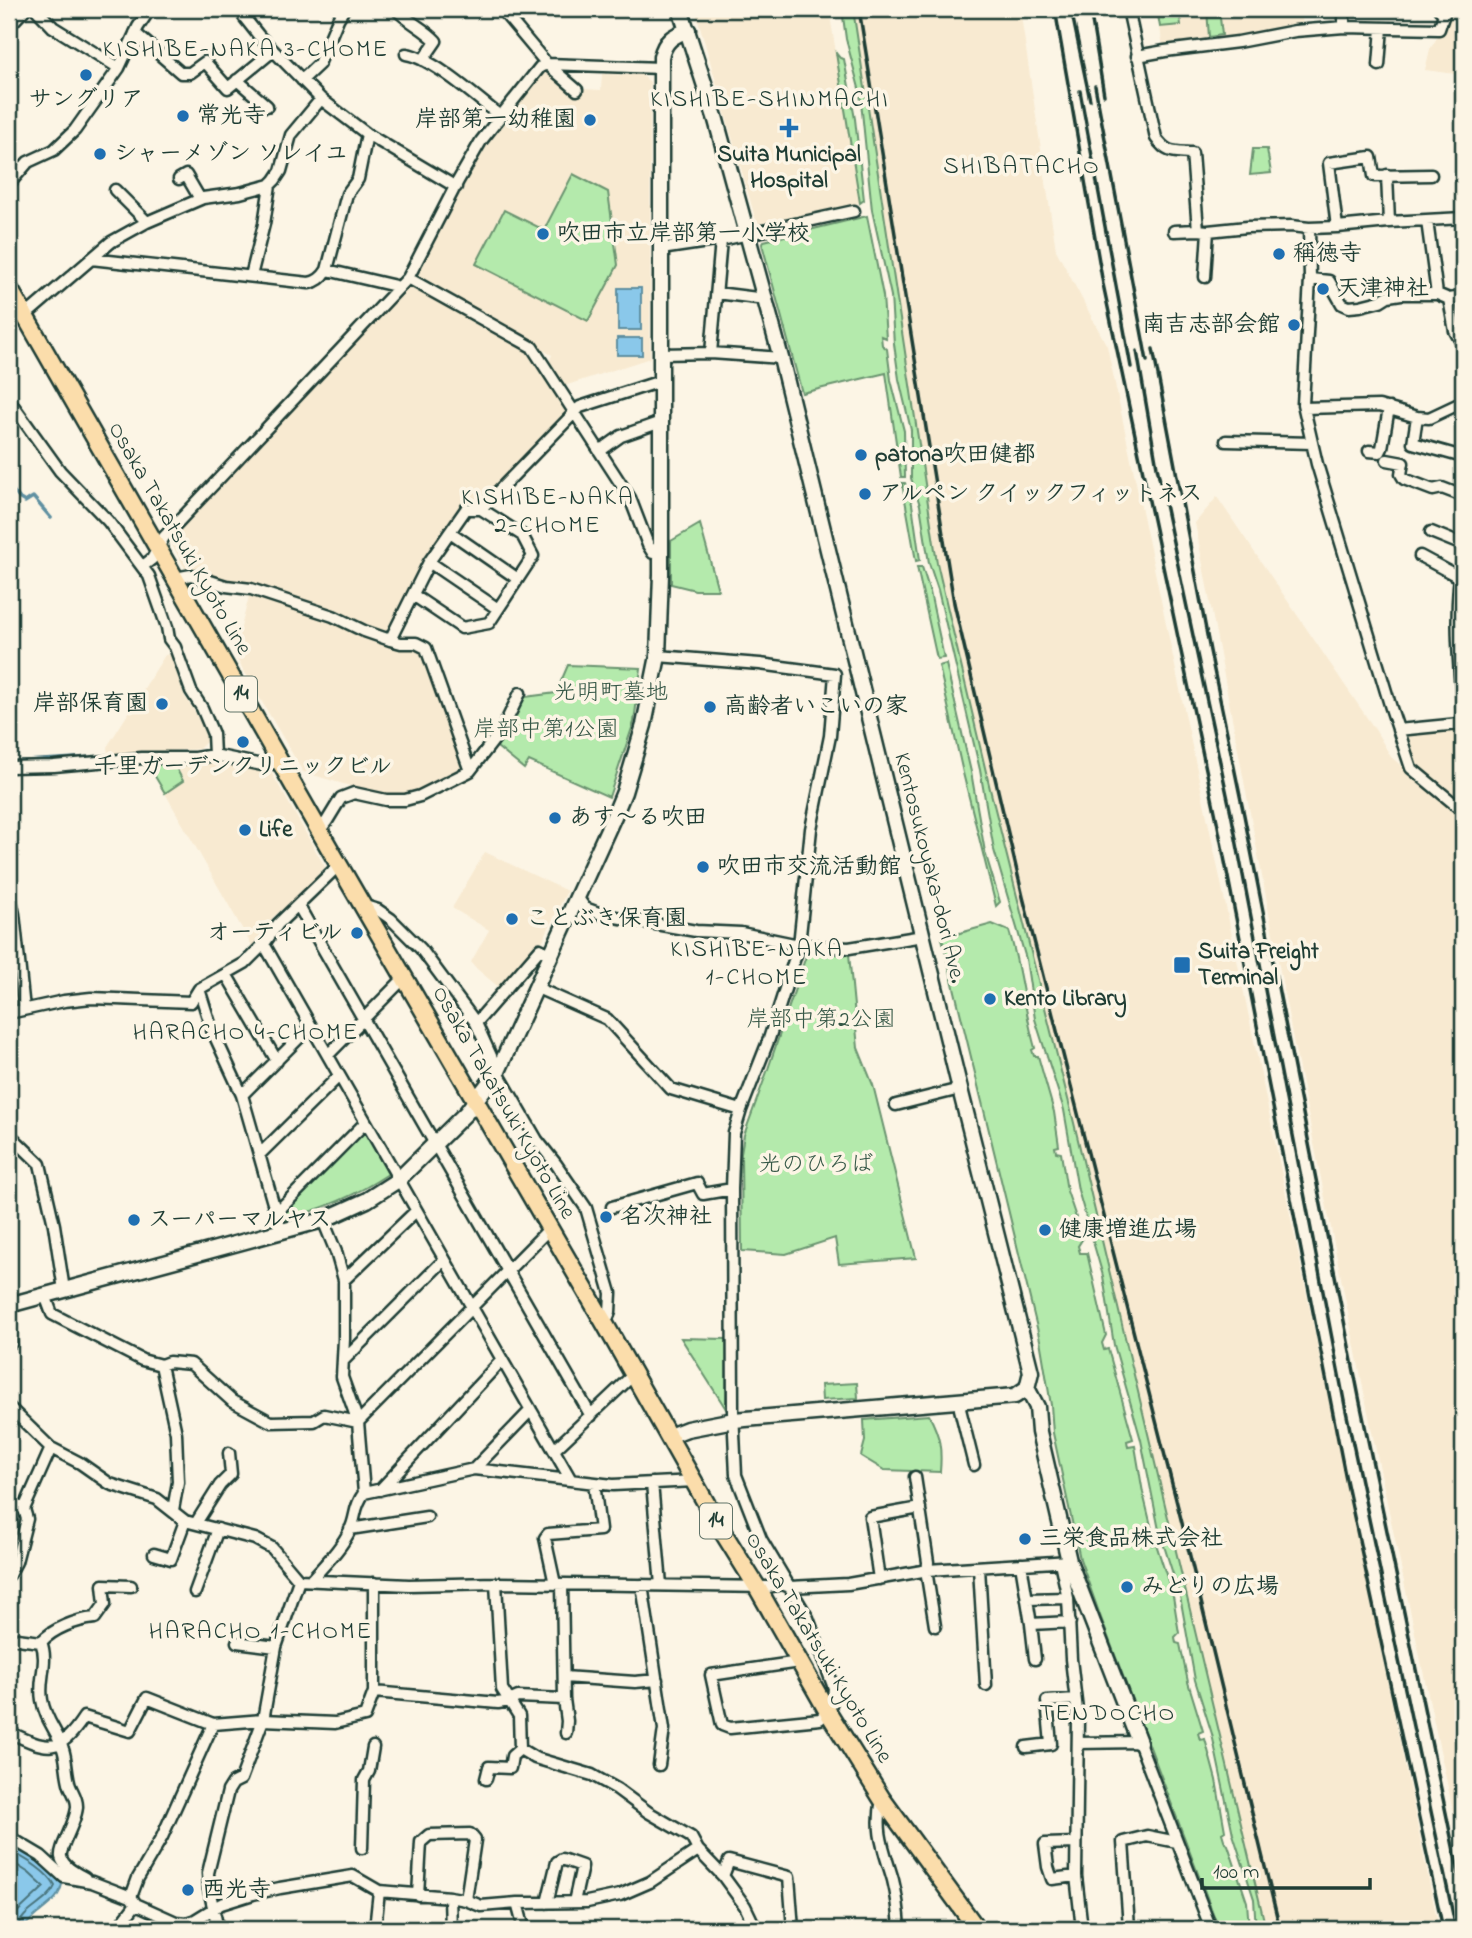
<svg xmlns="http://www.w3.org/2000/svg" width="1472" height="1938" font-family="'Indie Flower','Klee One',sans-serif">
<rect width="100%" height="100%" fill="#fcf5e5"/>
<filter id="ink" filterUnits="userSpaceOnUse"><feTurbulence type="fractalNoise" baseFrequency=".0143" numOctaves="2"/><feDisplacementMap in="SourceGraphic" scale="14" xChannelSelector="R" yChannelSelector="G"/><feConvolveMatrix kernelMatrix="1 2 1 2 8 2 1 2 1" color-interpolation-filters="sRGB"/></filter>
<g filter="url(#ink)">
<path fill="#f8ead1" d="M695,9H829L860,203L757,224Z
M853,9H1020L1056,250L1107,346L1220,878L1439,1929H1266L990,789L937,563Z
M1157,9H1300L1303,25L1289,30L1163,47Z
M1444,9H1463V75L1425,70L1430,49L1450,17Z
M549,72L576,96L582,89L601,90L602,74L642,75L650,82V358L561,387L549,362L552,355L413,278L480,154L543,73Z
M409,286H415L525,346L568,415L479,505H464L391,633L384,636L228,583L186,570L170,541Z
M1217,497L1376,731L1391,757L1463,817V1858L1371,1427L1292,1034L1195,523Z
M250,593L335,620L380,642L399,647H416L424,651L465,771L418,795L387,797L303,772L234,654Z
M1458,641H1463V811L1411,768L1398,730L1459,724Z
M170,654L185,697L195,712L208,740L199,749L108,755L107,747L165,655Z
M207,759L270,770L325,867L294,901L274,916L252,946L165,793L183,781L173,762Z
M485,852L567,891L542,942L539,941L530,955L501,989L477,969L471,962L489,930L452,908Z"/>
<path fill="#b4eaac" stroke="#6a9470" stroke-width="2" d="M842,9H853L937,563L990,789L1074,1123L1266,1929H1256L1254,1899L1233,1834L1212,1734L1195,1680L1180,1596L1159,1530L1141,1440L1114,1345L1103,1276L1078,1190L1064,1110L1035,1019L1026,959L994,850L980,770L938,590L929,563L920,505L911,478V430L899,379L894,344L891,296L872,210L860,92L846,39Z
M1157,9H1179L1181,25L1160,27Z
M1207,9H1219L1222,35L1209,37Z
M836,53L840,58L844,59L855,119L864,200L860,203Z
M1253,149H1267L1271,173L1250,175Z
M573,174L608,192L618,265L588,321L476,264L504,210L544,230Z
M867,216L883,296L886,338L881,336L882,345L887,349L891,380L904,431L905,477H901L886,373L802,393L762,244L764,241Z
M902,483H905L912,504L920,560L916,561Z
M700,524L718,590H695L671,584V541Z
M917,567H922L930,592L944,658L937,659Z
M946,664L971,772L985,852L1000,902L996,906L963,773L939,666Z
M568,665L641,668L634,722L609,797L529,761L524,769L497,747L520,700L525,697L556,693Z
M173,762L183,781L165,793L147,763Z
M992,924L1009,931C1021,969 1024,1009 1035,1048L1032,1050L1034,1056H1038L1054,1112L1059,1146L1055,1147L1056,1152L1061,1153L1067,1191L1083,1238L1078,1246L1080,1253H1087L1106,1335L1102,1343L1104,1350L1108,1349L1133,1439L1127,1441L1128,1447L1135,1446L1143,1493L1154,1538L1151,1539L1152,1545L1156,1544L1173,1596L1179,1633L1175,1637L1176,1643L1180,1644L1188,1682L1203,1731L1198,1733L1200,1740L1205,1739L1216,1780L1225,1831L1222,1833L1225,1843L1228,1845L1247,1902L1249,1929H1219L1101,1618L1080,1559L1053,1433L1051,1405L1040,1340L942,938Z
M811,951L849,954L858,1048L873,1085L916,1258L839,1264L835,1238L786,1254L742,1251L741,1153L744,1135L768,1069L806,956Z
M361,1132L366,1133L388,1174C355,1196 325,1208 286,1219L284,1212Z
M681,1338L727,1339L726,1409Z
M857,1383L858,1398L822,1400L821,1385Z
M929,1415C940,1436 942,1448 940,1472L884,1470L861,1456L865,1441L864,1420Z"/>
<path fill="#8ac8ea" stroke="#5f90a1" stroke-width="2" d="M618,288H641V330H618Z
M617,338H642V355H617Z
M9,1843C29,1853 50,1866 62,1884C59,1899 50,1903 40,1912C33,1917 28,1923 22,1929H11L9,1925Z"/>
<g fill="none" stroke-linecap="round" stroke-linejoin="round">
<path stroke="#4a757d" stroke-width="2" d="M9,1850C25,1859 46,1870 55,1886C48,1904 20,1910 18,1929
M9,1860L29,1873L44,1887L13,1916L10,1922L9,1929"/>
<path stroke="#5f90a1" stroke-width="3.5" d="M9,486L20,499L25,502L33,497L51,518
M148,753H159
M108,756L123,755
M9,762L93,757"/>
<defs>
<path id="street" d="M36,9L53,27L119,68
M240,9L244,17L259,36L321,99L367,134L456,187
M396,9C408,22 424,28 436,41L423,60
M501,9L547,64L577,90
M1128,9L1156,138C1167,154 1174,152 1192,153L1198,230L1208,231L1247,227L1291,226L1309,228L1337,227L1389,222L1463,218
M1344,9V27
M243,15L253,9
M9,26L25,9
M135,33L181,73H190L205,62L228,88L273,51
M406,54C433,58 477,98 500,116
M1137,56L1165,51L1238,42L1295,31L1344,27L1439,29L1444,14L1439,9
M1379,65L1382,28
M237,80L267,106
M302,80L319,64L338,19L344,9
M1387,175L1389,222
M179,179L186,175L200,199
M9,184L28,162L54,150L75,130L119,68L138,27L150,9
M115,190L147,222
M1427,221L1437,294
M1337,227L1329,163L1371,157L1374,176L1431,175
M1309,228L1310,279L1303,404L1317,464L1391,708L1411,768L1463,811
M1174,231L1198,230
M661,249L721,240L854,211
M91,259L309,283C317,282 322,278 327,270L347,194L358,179L367,134
M327,270L400,287
M251,276L264,224L270,185
M1205,277L1208,231
M408,278L532,347L630,498L648,545L653,553L661,544
M1310,279L1329,281L1342,304L1349,307L1360,306L1380,301L1388,296L1401,294H1437L1449,299L1463,297
M717,293L765,299
M1449,299L1455,331L1463,345
M25,316L111,242L147,222L203,198L240,193L270,185L275,180L281,171L291,135L321,99
M711,353L721,240
M661,354L711,353L781,358
M9,400L60,471L108,521L149,576L167,627L169,639L175,647L191,691L202,708L213,734L214,755
M1304,408L1379,406L1417,417L1429,418L1463,402
M1417,417L1413,443L1463,457
M1226,441L1312,443
M600,451L621,436L661,422
M1369,451L1380,452L1382,448L1389,408
M1387,460L1403,463L1401,474L1404,479L1433,490L1442,488L1463,496
M450,532L518,579
M1431,532L1463,545
M1420,556L1459,577
M429,562L498,609
M143,566L152,559L164,537L408,278L458,181L481,141L540,67L547,64L661,68
M175,578L191,575L226,586L251,589L333,616L364,631L390,640L401,643H416L426,648L470,771
M413,595L462,628L489,623L533,556L522,535L481,509
M390,640L429,562L466,509H481L580,407L661,381
M658,656L760,664L835,674L830,736L811,829L799,945L769,1039L741,1110L734,1133L732,1189L733,1412L736,1475L761,1539L808,1618L834,1688C833,1701 831,1710 820,1719L730,1728L722,1725L711,1675L799,1662
M1398,730L1459,724L1463,716C1459,663 1453,609 1463,556
M9,767L54,766L142,758H195L214,755L262,765L280,762
M320,830L327,821L341,798L354,793L386,800H405L420,796L470,771L503,728L520,693
M9,891L14,914L24,1009
M577,897L585,908L604,915L696,931L741,933L799,945L849,948L923,936
M298,905L591,1416
M362,905L378,910L391,919L421,949L476,1023L501,1078L537,1140L556,1164L586,1208L611,1293L610,1312L605,1324
M264,944L571,1480
M226,974L277,1061
M537,988L607,1019L671,1089L741,1110
M199,989L212,1030L242,1095L281,1231
M9,1013L64,1001L91,998L191,1002L199,989L245,963L264,944L278,924L339,865
M476,1023L540,949L551,954
M328,1055L405,977
M242,1095L311,1026
M896,1105L960,1089
M9,1134L40,1164L54,1225L64,1290
M259,1155L339,1076
M612,1207L697,1183L703,1194L732,1189
M275,1214L365,1123
M344,1280L416,1211
M45,1295L52,1314L142,1360L161,1365L169,1362L191,1364L232,1401L271,1422L314,1421L324,1415L358,1422L549,1229
M9,1334L11,1343
M343,1361L444,1260
M161,1365L176,1433L178,1482L173,1510
M961,1402L960,1409L974,1465
M9,1407L51,1448L80,1463L110,1484L157,1499L185,1521L255,1539L272,1548L299,1580L409,1585L496,1583L768,1587L782,1584L790,1587L848,1584L928,1570L1069,1561
M554,1450L633,1375
M474,1469L531,1410
M915,1477L928,1562L927,1576L935,1626
M652,1483L661,1585
M380,1490L502,1360
M364,1493L474,1469L613,1485L695,1481
M9,1502L24,1509L27,1519L16,1562L9,1575
M24,1509L51,1448
M196,1523L220,1485L231,1474L229,1453
M350,1529L427,1517
M154,1554L171,1559L185,1521
M1060,1562L1068,1598L1071,1659L1078,1719L1076,1876L1082,1929
M1021,1564L1031,1624L1035,1659
M979,1568L986,1685
M879,1579L870,1517L920,1508
M311,1580C324,1565 341,1549 350,1530C357,1516 353,1508 364,1493L358,1422L342,1377L344,1339V1280L336,1252L323,1220
M496,1583L502,1689L519,1716L520,1749L535,1758L592,1775L617,1789L648,1812L691,1837L698,1850L723,1876L745,1906L756,1929
M555,1584L545,1538L548,1534L600,1530L594,1483
M562,1584L564,1699L567,1721L566,1733
M642,1585L664,1729L659,1765
M195,1592L218,1529
M1027,1599L1068,1598
M1031,1624L1070,1622
M9,1638L41,1642
M41,1642C49,1662 38,1680 42,1700C45,1720 58,1732 63,1749C67,1761 66,1774 70,1786C73,1793 77,1798 77,1806C77,1822 59,1847 61,1857C63,1867 76,1873 85,1878
M41,1642C54,1628 76,1620 95,1618L105,1604L103,1585L131,1586
M237,1642L276,1647
M564,1677L635,1682L657,1680
M374,1692V1583
M9,1732C47,1750 59,1755 84,1717L130,1731L147,1698L213,1724L263,1720L335,1723L365,1716L374,1692L498,1703L509,1701L518,1697L564,1699
M1078,1743L1139,1742L1211,1929
M1026,1747L1051,1744L1047,1701L1075,1699
M486,1779L489,1767L510,1768L512,1756L520,1749
M882,1799C875,1833 884,1849 893,1880C897,1896 899,1912 900,1929
M9,1837L41,1856L64,1877L92,1882L131,1897L136,1904L176,1922L186,1923L195,1920L221,1904L253,1894L280,1888L353,1876L379,1891L450,1897L466,1900L481,1906L517,1903L587,1902L620,1895L650,1882L698,1850
M362,1848L364,1780L369,1771L373,1747
M723,1876L729,1861L789,1877L793,1929
M1076,1876L1052,1879L1048,1867L1045,1844L1076,1843
M418,1895L421,1842L429,1835L470,1834L475,1840L466,1900
M131,1897L138,1878L162,1837L213,1724
M450,1897L451,1929
M517,1903L524,1929
M547,1903L557,1862L562,1859L582,1866L574,1902
M117,1929L136,1904
M218,1929L209,1889L208,1873L228,1791L233,1783L241,1779L263,1720L276,1647L299,1580
M375,1929L379,1891
M1131,1929L1129,1927L1123,1842L1147,1836L1177,1842
M1192,1929L1210,1927"/>
<path id="secondary" d="M9,1305L323,1220L367,1200L398,1180L466,1113L498,1071L614,816L624,792L644,725L658,656L661,574V57C665,40 673,36 688,30
M1027,1388L1037,1407L1039,1432L1069,1561L1139,1742
M669,1436L687,1429L734,1420L1015,1396L1027,1388L1031,1372L960,1089L781,358L716,120L680,9"/>
<path id="primary" d="M9,288L339,865L605,1324L719,1526L757,1587L828,1712L882,1799L977,1929"/>
</defs>
<use href="#street" stroke="#1f3d34" stroke-width="15"/>
<use href="#secondary" stroke="#1f3d34" stroke-width="19"/>
<use href="#primary" stroke="#1f3d34" stroke-width="21"/>
<use href="#street" stroke="#fcf5e5" stroke-width="10"/>
<use href="#secondary" stroke="#fcf5e5" stroke-width="14"/>
<use href="#primary" stroke="#fbddab" stroke-width="16"/>
<path stroke="#1f3d34" stroke-width="3.5" d="M859,9L954,603L1023,897L1182,1523L1280,1929
M1055,9L1103,284L1217,821L1345,1475L1443,1929
M1071,9L1090,100
M1090,9L1104,95
M1095,86L1147,361
M1080,91L1131,367
M1153,349L1210,651L1244,815L1360,1402L1463,1894
M1137,351L1157,467L1232,818L1345,1406L1456,1929"/>
</g>
</g>
<g fill="#1f6fb2" stroke="#fcf5e5" stroke-width="2.5">
<circle cx="86" cy="75" r="7"/>
<circle cx="183" cy="116" r="7"/>
<circle cx="590" cy="120" r="7"/>
<path d="M785.5 117.5h7v7h7v7h-7v7h-7v-7h-7v-7h7z"/>
<circle cx="100" cy="154" r="7"/>
<circle cx="543" cy="234" r="7"/>
<circle cx="1279" cy="254" r="7"/>
<circle cx="1323" cy="289" r="7"/>
<circle cx="1294" cy="325" r="7"/>
<circle cx="861" cy="455" r="7"/>
<circle cx="865" cy="494" r="7"/>
<circle cx="162" cy="704" r="7"/>
<circle cx="710" cy="707" r="7"/>
<circle cx="243" cy="742" r="7"/>
<circle cx="555" cy="818" r="7"/>
<circle cx="245" cy="830" r="7"/>
<circle cx="703" cy="867" r="7"/>
<circle cx="512" cy="919" r="7"/>
<circle cx="357" cy="933" r="7"/>
<rect x="1173" y="956" width="18" height="18" rx="3.5"/>
<circle cx="990" cy="999" r="7"/>
<circle cx="606" cy="1217" r="7"/>
<circle cx="134" cy="1220" r="7"/>
<circle cx="1045" cy="1230" r="7"/>
<circle cx="1025" cy="1539" r="7"/>
<circle cx="1127" cy="1587" r="7"/>
<circle cx="188" cy="1890" r="7"/>
</g>
<g text-anchor="middle" dominant-baseline="central" stroke-width="7" stroke-linejoin="round" paint-order="stroke">
<g fill="#fcf5e5" stroke="#617469" stroke-width="2">
<rect x="225" y="676.5" width="32" height="35" rx="5"/>
<rect x="700" y="1503.5" width="32" height="35" rx="5"/>
</g>
<g font-size="21" font-weight="bold" fill="#1f3d34">
<text x="241" y="694">14</text>
<text x="716" y="1521">14</text>
</g>
<g font-size="23" font-weight="bold" fill="#1f3d34" stroke="#fcf5e5" text-anchor="start">
<text x="86" y="100" text-anchor="middle">サングリア</text>
<text x="197" y="116">常光寺</text>
<text x="576" y="120" text-anchor="end">岸部第一幼稚園</text>
<text x="114" y="154">シャーメゾン ソレイユ</text>
<text x="789" y="155" text-anchor="middle">Suita Municipal<tspan x="789" dy="26">Hospital</tspan></text>
<text x="557" y="234">吹田市立岸部第一小学校</text>
<text x="1293" y="254">稱徳寺</text>
<text x="1337" y="289">天津神社</text>
<text x="1280" y="325" text-anchor="end">南吉志部会館</text>
<text x="875" y="455">patona吹田健都</text>
<text x="879" y="494">アルペン クイックフィットネス</text>
<text x="148" y="704" text-anchor="end">岸部保育園</text>
<text x="724" y="707">高齢者いこいの家</text>
<text x="243" y="767" text-anchor="middle">千里ガーデンクリニックビル</text>
<text x="569" y="818">あす～る吹田</text>
<text x="259" y="830">Life</text>
<text x="717" y="867">吹田市交流活動館</text>
<text x="526" y="919">ことぶき保育園</text>
<text x="343" y="933" text-anchor="end">オーティビル</text>
<text x="1198" y="952">Suita Freight<tspan x="1198" dy="26">Terminal</tspan></text>
<text x="1004" y="999">Kento Library</text>
<text x="620" y="1217">名次神社</text>
<text x="148" y="1220">スーパーマルヤス</text>
<text x="1059" y="1230">健康増進広場</text>
<text x="1039" y="1539">三栄食品株式会社</text>
<text x="1141" y="1587">みどりの広場</text>
<text x="202" y="1890">西光寺</text>
</g>
<g font-size="23" fill="#1f3d34" stroke="#fcf5e5">
<text transform="translate(179 539) rotate(60)">Osaka Takatsuki Kyoto Line</text>
<text transform="translate(929 868) rotate(76)">Kentosukoyaka-dori Ave.</text>
<text transform="translate(503 1103) rotate(60)">Osaka Takatsuki Kyoto Line</text>
<text transform="translate(818 1648) rotate(59)">Osaka Takatsuki Kyoto Line</text>
</g>
<g font-size="23" fill="#355746" stroke="#fcf5e5">
<text x="611" y="693">光明町墓地</text>
<text x="546" y="730">岸部中第1公園</text>
<text x="821" y="1020">岸部中第2公園</text>
<text x="816" y="1165">光のひろば</text>
</g>
<g font-size="24" letter-spacing="2" fill="#1f3d34" stroke="#fcf5e5">
<text x="246" y="50">KISHIBE-NAKA 3-CHOME</text>
<text x="770" y="100">KISHIBE-SHINMACHI</text>
<text x="1022" y="167">SHIBATACHO</text>
<text x="548" y="498">KISHIBE-NAKA<tspan x="548" dy="28">2-CHOME</tspan></text>
<text x="757" y="950">KISHIBE-NAKA<tspan x="757" dy="28">1-CHOME</tspan></text>
<text x="246" y="1033">HARACHO 4-CHOME</text>
<text x="261" y="1632">HARACHO 1-CHOME</text>
<text x="1108" y="1714">TENDOCHO</text>
</g>
</g>
<rect width="1472" height="1938" fill="none" stroke="#fcf5e5" stroke-width="35"/>
<rect x="18" y="18" width="1437" height="1903" fill="none" stroke="#1f3d34" stroke-width="2.5" filter="url(#ink)"/>
<path d="M1202 1878v10h168v-10" fill="none" stroke="#1f3d34" stroke-width="3.5"/>
<text x="1213" y="1878" font-size="21" fill="#1f3d34" stroke="#fcf5e5" stroke-width="5" paint-order="stroke">100 m</text>
</svg>
